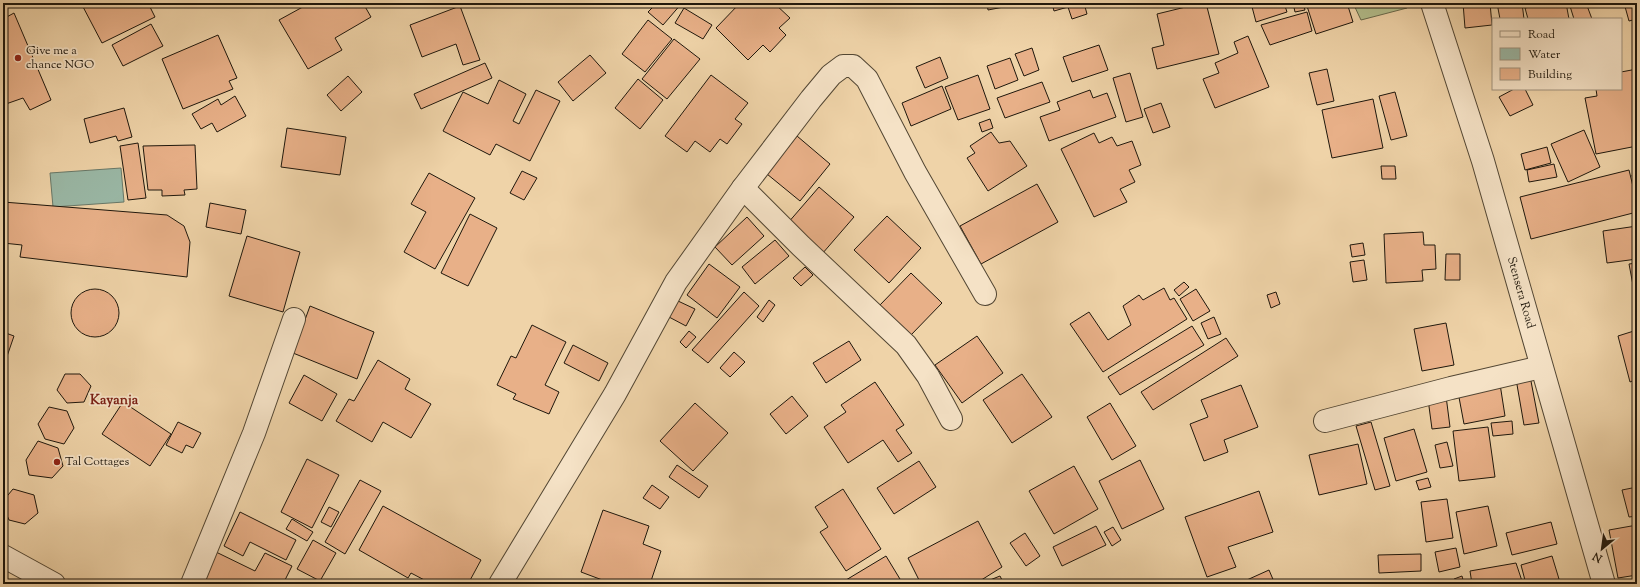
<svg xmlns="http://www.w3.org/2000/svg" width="1640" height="587" font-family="'Sorts Mill Goudy',serif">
<rect width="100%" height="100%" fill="#efd3a8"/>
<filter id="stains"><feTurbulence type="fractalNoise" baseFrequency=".005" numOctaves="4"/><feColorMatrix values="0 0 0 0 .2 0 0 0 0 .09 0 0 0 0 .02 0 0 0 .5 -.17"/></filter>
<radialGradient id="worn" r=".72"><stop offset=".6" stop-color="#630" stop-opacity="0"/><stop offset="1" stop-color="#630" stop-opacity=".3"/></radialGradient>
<path fill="#b3be8c" stroke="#686a4c" d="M1353,3H1405L1407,8L1361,20Z"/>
<path fill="#9ab8a6" stroke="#687868" d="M121,168L124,202L53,207L50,173Z"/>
<path fill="#e8b088" stroke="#1e170c" d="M81,3H148L155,17L102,43Z
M310,3H363L371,17L335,38L342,50L308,69L279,20Z
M657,3H682L663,25L648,12Z
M740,3H774L790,18L779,28L786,35L770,52L763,45L748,60L716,28Z
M987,3H1013L1014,5L988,10Z
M1052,3H1084L1087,14L1072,19L1068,7L1054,11Z
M1202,3H1206L1219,54L1157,69L1152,48L1164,45L1157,14Z
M1251,3H1284L1287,12L1256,22Z
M1293,3H1303L1305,10L1295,12Z
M1306,3H1347L1353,22L1316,34Z
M1463,3H1490L1492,25L1465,28Z
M1497,3H1522L1524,19H1500Z
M1529,3H1566L1569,19H1528L1525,8L1530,7Z
M1569,3H1586L1592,19H1574Z
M1624,3H1637V19L1629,21Z
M460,6L480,60L463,65L456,44L422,57L410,25Z
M684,8L712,25L703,39L675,23Z
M1307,12L1312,31L1270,45L1261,25Z
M14,13L51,100L30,110L23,98L3,105V19Z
M648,20L672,39L645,72L622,54Z
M151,24L163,46L123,66L112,45Z
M218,35L237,78L229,81L233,89L183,109L162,59Z
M1248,36L1269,87L1215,108L1203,79L1219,73L1215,63L1238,53L1234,42Z
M674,39L700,59L667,99L642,79Z
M1099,45L1108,70L1072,82L1063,57Z
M1032,48L1039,70L1024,76L1015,54Z
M590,55L606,73L573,101L558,82Z
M940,57L948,78L925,88L916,67Z
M1010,58L1018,80L995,89L987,66Z
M485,63L492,78L421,109L414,94Z
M1327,69L1334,101L1317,105L1309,73Z
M1637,69V146L1596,154L1585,98L1597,96L1596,89H1621V72Z
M1130,73L1143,117L1126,122L1113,78Z
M711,75L748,103L735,119L742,124L727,144L720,139L710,152L695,141L687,152L665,136Z
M978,75L990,109L958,120L945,87Z
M348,76L362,92L341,111L327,95Z
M638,79L663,100L640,129L615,108Z
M499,80L526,94L513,121L519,124L536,90L560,101L530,161L496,144L490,155L443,131L463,92L488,104Z
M1042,82L1050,102L1005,118L997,98Z
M942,86L951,109L911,126L902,103Z
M1514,89H1525L1533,105L1510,116L1499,97Z
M1090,90L1093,98L1107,93L1116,117L1049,141L1040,117L1060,110L1057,102Z
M1395,92L1407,136L1391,140L1379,96Z
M235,96L246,116L217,132L212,123L201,129L192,114L218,99L221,105Z
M1373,99L1383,148L1332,158L1322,110Z
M1161,103L1170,127L1153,133L1144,109Z
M124,108L132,137L118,141L116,136L90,143L84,119Z
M990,119L993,128L982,132L979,123Z
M287,128L346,137L340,175L281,167Z
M1584,130L1600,167L1568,182L1551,144Z
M991,132L999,143L1010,141L1027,166L988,191L967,158L975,153L970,146Z
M1094,133L1099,143L1112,137L1117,146L1132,141L1141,165L1129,170L1135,182L1120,189L1127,202L1094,217L1061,149Z
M797,136L830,164L800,201L767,174Z
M138,143L146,198L128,200L120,146Z
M195,145L197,189L184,190L185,195L162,196V190H148L143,146Z
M1547,147L1551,163L1525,170L1521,154Z
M1554,164L1557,177L1529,182L1527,170Z
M1381,166H1395L1396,179H1382Z
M1629,170L1637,203V212L1531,239L1520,197Z
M522,171L537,178L524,200L510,193Z
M429,173L475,198L435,269L404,252L426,212L411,204Z
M1637,174V191H1635L1632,175Z
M1037,184L1058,222L981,264L960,226Z
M819,187L854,217L822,254L787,224Z
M3,202L167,215L184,226L190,242L187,277L20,257L22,245L3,243Z
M210,203L246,210L241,234L206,227Z
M470,214L497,228L468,286L441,273Z
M887,216L921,248L889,283L854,250Z
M747,217L764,236L732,265L715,247Z
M1637,226V259L1607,263L1603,231Z
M1423,232L1424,245H1435L1436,269L1422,270L1423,281L1386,283L1384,234Z
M247,236L300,252L283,312L229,296Z
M775,240L789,256L755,284L742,267Z
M1363,243L1365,255L1352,257L1350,245Z
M1446,254H1460V280H1445Z
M1364,260L1367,280L1353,282L1350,262Z
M1637,263V301H1636L1629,264Z
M709,264L740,287L717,318L687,295Z
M805,267L813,275L801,286L793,278Z
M911,273L942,303L910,336L879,306Z
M1184,282L1189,287L1179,296L1174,290Z
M1164,288L1170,300L1174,298L1187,319L1103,372L1070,324L1089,312L1108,340L1131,325L1123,306L1139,295L1143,300Z
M71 313a24 24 0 1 1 48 0a24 24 0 1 1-48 0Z
M1196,289L1210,311L1193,321L1180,299Z
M744,292L759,306L708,363L692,350Z
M1276,292L1280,304L1271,308L1267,295Z
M769,300L775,305L763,322L757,317Z
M678,301L695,309L686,326L669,317Z
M310,306L374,332L357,379L293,353Z
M1214,317L1221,334L1208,339L1201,323Z
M1446,323L1454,365L1422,371L1414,329Z
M532,325L566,342L545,385L559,392L549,414L513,399L516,394L497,385L511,356L516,358Z
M1192,326L1204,345L1120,395L1108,377Z
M1637,330V379L1630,382L1618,336Z
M689,331L696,337L686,348L680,342Z
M3,332L14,336L3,368Z
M977,336L1003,373L962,403L935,365Z
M1226,338L1238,356L1153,410L1141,392Z
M849,341L861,360L826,383L813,363Z
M573,345L608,363L599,381L564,363Z
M734,352L745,362L730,377L720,368Z
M378,360L410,379L405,389L431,404L411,438L383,422L372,442L336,421L349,399L354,401Z
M65,374H80L91,386L84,402L67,403L57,390Z
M1022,374L1052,417L1012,443L983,400Z
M304,375L337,394L322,421L289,403Z
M1530,376L1539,423L1524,425L1516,379Z
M875,382L904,425L896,430L912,453L898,462L883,440L848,463L824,427L846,412L841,405Z
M1500,384L1505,416L1464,424L1458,392Z
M1241,385L1258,427L1224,440L1228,452L1204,461L1190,424L1208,417L1201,400Z
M792,396L808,416L786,434L770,414Z
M1446,396L1450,427L1432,429L1428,399Z
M123,402L171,434L150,466L102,434Z
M695,403L728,433L693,471L660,441Z
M1110,403L1136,446L1112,460L1087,417Z
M49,407L67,411L74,428L64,444L45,439L38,424Z
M1512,421L1513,434L1493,436L1491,423Z
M178,422L201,433L193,448L186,445L182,453L166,445Z
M1371,422L1390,486L1375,490L1356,426Z
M1488,427L1495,477L1459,481L1453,431Z
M1414,429L1427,472L1396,481L1384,438Z
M38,441L58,448L63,466L52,478L29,475L26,460Z
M1447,442L1453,466L1440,468L1435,445Z
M1358,444L1367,484L1319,495L1309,455Z
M307,459L339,475L312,528L281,512Z
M1140,460L1164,509L1122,529L1099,481Z
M919,461L936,487L894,514L877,488Z
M677,465L708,486L699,498L669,477Z
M1074,466L1098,509L1054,534L1029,491Z
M1428,478L1431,487L1419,490L1416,481Z
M360,480L381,491L345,554L325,542Z
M652,485L669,497L660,509L643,498Z
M1637,487V516L1629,517L1622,490Z
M13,489L34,495L38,513L25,524L9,520L3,506V501Z
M843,489L881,549L846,571L820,532L828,527L815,507Z
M1259,491L1273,532L1228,547L1236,567L1207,577L1185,517Z
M1447,499L1453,538L1426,542L1421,502Z
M383,506L481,560L468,584H432L411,573L408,578L359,550Z
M1488,506L1497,546L1464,554L1456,512Z
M329,507L339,512L331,527L321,522Z
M603,510L649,526L643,544L661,551L650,584H613L581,572Z
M240,512L296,540L286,560L250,542L243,556L224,546Z
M292,519L313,532L307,541L286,529Z
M978,521L1002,567L975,584H921L908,558Z
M1551,522L1557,544L1512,555L1506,533Z
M1637,525V575L1618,578L1609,530Z
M1096,526L1106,545L1062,566L1053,547Z
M1113,527L1121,540L1112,546L1104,532Z
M1025,533L1040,556L1026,566L1010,543Z
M313,540L336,553L320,581L297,569Z
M1456,548L1460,567L1439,572L1435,552Z
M216,552L255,571L265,553L292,566L283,584H201Z
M1421,554V571L1379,573L1378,555Z
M886,556L903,584H848L846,580Z
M1552,556L1559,579L1542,584H1526L1521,565Z
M1516,563L1523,584H1472L1470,571Z
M1269,570L1275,584H1238Z
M1000,576L1004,584H980Z
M1462,576L1464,584H1455L1454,579Z"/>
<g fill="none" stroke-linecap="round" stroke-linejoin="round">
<defs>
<g id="minor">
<path id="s1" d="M1432,3L1483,161L1604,584"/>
<path d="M743,188L801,246L906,345L928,376L951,419"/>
<path d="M1325,421L1451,388L1541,367"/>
<path d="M3,556L54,584"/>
<path d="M192,584L254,433L294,319"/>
<path d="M500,584L615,394L676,282L743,188L811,99L831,75L843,66H853L867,79L915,172L985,294"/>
</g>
</defs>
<use href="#minor" stroke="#524633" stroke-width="24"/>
<use href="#minor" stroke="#f5e2c6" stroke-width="22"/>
</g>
<g fill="#8f2418" stroke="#f5e2c6" stroke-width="1.5">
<circle cx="18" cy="58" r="4"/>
<circle cx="57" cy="462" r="4"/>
</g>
<g text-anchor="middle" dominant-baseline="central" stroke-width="3.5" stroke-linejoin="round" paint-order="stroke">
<g font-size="12" fill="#1e170c" stroke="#f5e2c6" text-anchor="start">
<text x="26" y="51">Give me a<tspan x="26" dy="14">chance NGO</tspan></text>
<text x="65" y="462">Tal Cottages</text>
</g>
<g font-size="12" fill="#1e170c" stroke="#f5e2c6">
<text stroke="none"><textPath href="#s1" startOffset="303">Stensera Road</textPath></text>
</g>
<g font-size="14" font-weight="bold" fill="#7a1f14" stroke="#f5e2c6">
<text x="114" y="401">Kayanja</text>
</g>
</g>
<rect width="1640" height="587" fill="none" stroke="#efd3a8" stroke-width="16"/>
<rect x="4" y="4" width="1632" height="579" fill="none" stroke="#1e170c" stroke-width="2"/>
<rect x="8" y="8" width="1624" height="571" fill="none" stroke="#1e170c"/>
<rect x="1492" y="18" width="130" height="72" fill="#f5e2c6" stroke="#9f917c"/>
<rect x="1500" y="31" width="20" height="6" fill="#f5e2c6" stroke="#9f917c"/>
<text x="1528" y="38" font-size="12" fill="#1e170c">Road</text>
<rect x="1500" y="48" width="20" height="12" fill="#9ab8a6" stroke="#9f917c"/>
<text x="1528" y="58" font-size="12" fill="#1e170c">Water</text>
<rect x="1500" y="68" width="20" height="12" fill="#e8b088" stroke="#9f917c"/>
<text x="1528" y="78" font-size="12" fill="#1e170c">Building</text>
<g transform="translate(1602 549) rotate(209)" stroke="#f5e2c6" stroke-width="3" paint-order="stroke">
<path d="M0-3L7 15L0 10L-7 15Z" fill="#1e170c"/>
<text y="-6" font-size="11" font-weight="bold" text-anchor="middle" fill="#1e170c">N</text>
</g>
<rect width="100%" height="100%" filter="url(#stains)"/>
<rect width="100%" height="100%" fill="url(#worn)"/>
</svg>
